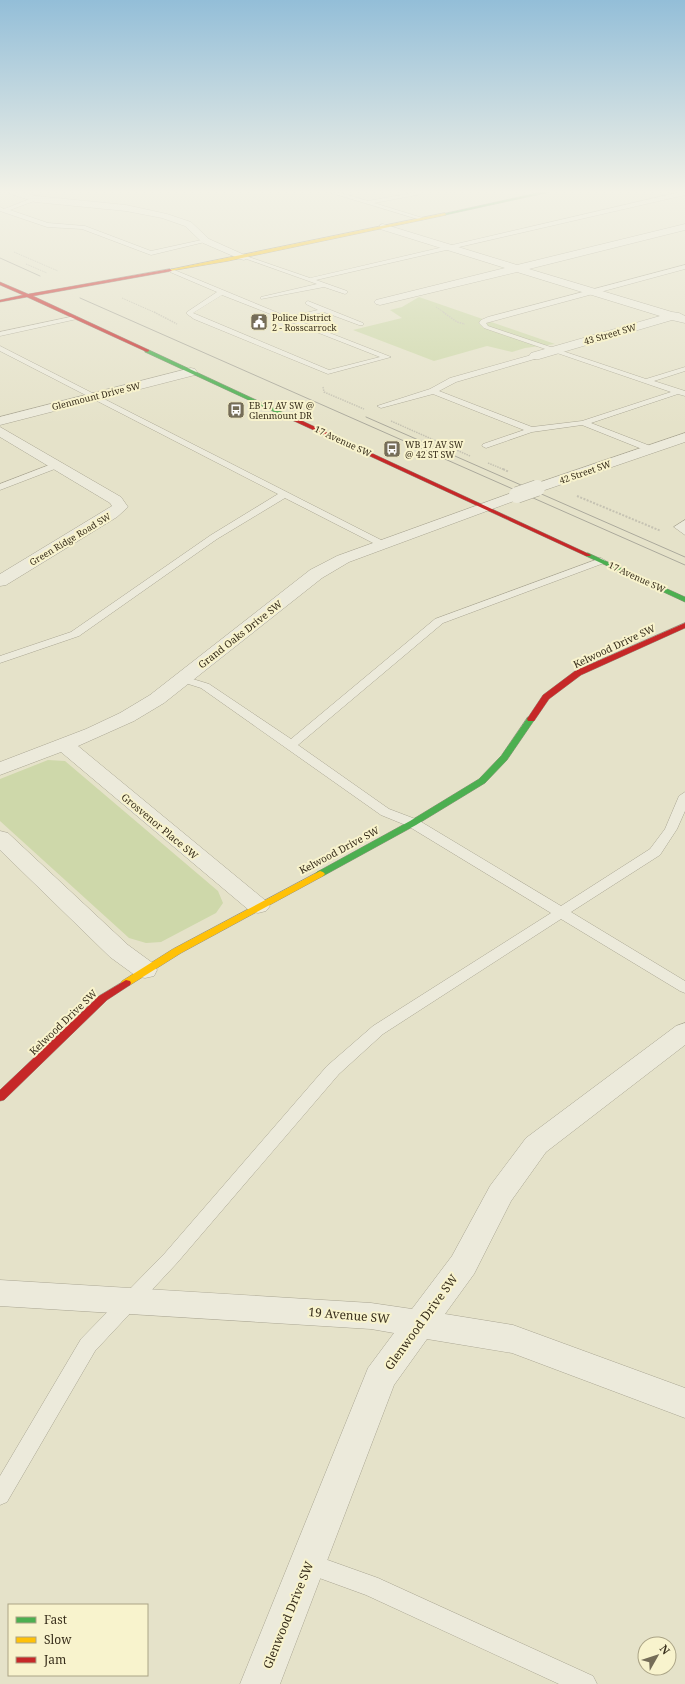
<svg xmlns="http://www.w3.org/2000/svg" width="685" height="1684" font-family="'Noto Serif',serif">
<rect width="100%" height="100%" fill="#e5e2c9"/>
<path fill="#ced8aa" d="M419,297L555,344L525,348L512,352L487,346L434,361L353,330L402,318L390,310L402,307Z
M48,760L65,761L218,891L223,903L216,913L161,942L146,943L129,938L0,821V779Z"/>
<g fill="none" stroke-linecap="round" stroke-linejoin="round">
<defs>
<path id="lane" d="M322,190H331L368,201L424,191L422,194L374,203L426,219L421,220Z
M685,191V195L316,280L347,291V293L345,294L324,287L261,299V297L317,284L241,257L246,256L310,278Z
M35,197L37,200L10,210L48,223L85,226L151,251L206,239L209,241L151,255L82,229L47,227L0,211V207L4,209Z
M685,265V269L486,323L488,326L646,379L685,367V371L654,381L685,391V396L678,394L591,423L653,447V451H647L582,425L532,432L486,448L482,446L483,444L524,430L433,394L381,408L377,406L430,389L450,378L535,354L539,356L538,358L456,382L439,391L532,427L582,421L671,392L484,328L479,323L481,320L488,317Z
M172,269L288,317L318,310L306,304V302L308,301L363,323V325H359L324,312L294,319L391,357L328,374L194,319L187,314V312L217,292L170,272L169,271ZM222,295L380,357L329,370L193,313Z
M75,316L77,317V319L0,336V332Z
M0,346L385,542L387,544L385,546H379L285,498L217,539L79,636L0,663V656L71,632L211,535L278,494L0,351Z
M57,462L60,463V467L0,490V484Z
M685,520V535L674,527Z
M601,558L606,561L604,563L443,623L298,745L389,809L418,820L561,906L650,849L665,829L679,796L685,792V811L677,829L660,855L571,912L685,981V993L680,991L561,919L383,1034L339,1074L177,1263L95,1351L7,1502L0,1505V1476L81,1339L165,1253L327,1066L373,1026L551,913L408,826L381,815L201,688L179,681L177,679L183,676L209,684L291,739L435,619Z
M308,1553L378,1578L593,1676L597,1684H559L366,1595L300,1571L297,1564L300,1557Z"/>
<path id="street" d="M0,190H15L36,196L126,205L167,214L191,222L209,239L249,257L244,260L240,259L203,243L185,226L162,218L126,211L35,202Z
M383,224L517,265L685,224V230L529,269L672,312L679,313L685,316V323L672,320L539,359H531L529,356L531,353L660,316L517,272L380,305L376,304L374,302L376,300L505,268L380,229V225Z
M191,368L195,369L197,372L195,375L0,425V417Z
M0,427L121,497L128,507L117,517L6,585L0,586V574L112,506L110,503L0,437Z
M685,433V442L542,491H532L530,488L532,485Z
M517,491L522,492L524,495L522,498L349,562L322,578L164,703L134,721L78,746L266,901L270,906L266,911L258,913L250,911L61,752L0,775V762L86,729L120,713L150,695L310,570L337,556Z
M0,831L8,833L128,945L154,964L157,970L154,976L145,978L136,976L110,957L0,850Z
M685,1023V1045L546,1152L511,1201L474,1274L445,1314L513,1325L685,1388V1418L512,1353L427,1339L394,1385L280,1684H240L364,1378L368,1368L394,1333L371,1329L0,1306V1280L371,1303L412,1309L452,1256L490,1186L526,1138L676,1026Z"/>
<path id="fast" d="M551,190H559L445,215L443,214Z
M145,350H149L299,420L294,421L145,352Z
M588,553L685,597V602L586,556L585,555Z
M528,717H534L535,719L507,760L485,783L416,825L323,876H317L315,874L317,872L410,821L479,779L501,756Z"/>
<path id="slow" d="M445,213L446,215L228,261L170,271L168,270Z
M320,871L323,872L325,874L323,876L181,953L130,985H122L121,983L122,981L173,949Z"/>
<path id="jam" d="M170,269L172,271L33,296L149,350V351L147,352L27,297L0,302V300L23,295L0,285V282L28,294Z
M294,419H298L591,555L590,556H586L294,421Z
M685,623V628L581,675L549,699L534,721H528L527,719L543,695L575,671Z
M126,980L130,981L131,983L130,985L107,1000L4,1100L0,1101V1090L99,996Z"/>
</defs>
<use href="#lane" stroke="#aaa693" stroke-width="1"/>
<use href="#street" stroke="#aaa693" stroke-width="1"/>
<use href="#fast" stroke="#999483" stroke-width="1"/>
<use href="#slow" stroke="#999483" stroke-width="1"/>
<use href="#jam" stroke="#999483" stroke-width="1"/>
<path stroke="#c5c2b2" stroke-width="1" stroke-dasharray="1.5 1" stroke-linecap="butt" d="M438,190L451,193
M14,252L58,271
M26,264L47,273
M122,298L156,313
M436,307L445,313"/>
<path stroke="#c5c2b2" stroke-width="1.5" stroke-dasharray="1.5 1" stroke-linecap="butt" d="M154,312L177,324
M443,312L457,322L465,324
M323,387L324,392L364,409
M391,421L470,456
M488,463L505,470"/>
<path stroke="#c5c2b2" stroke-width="2" stroke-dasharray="2 1.5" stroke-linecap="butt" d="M503,469L509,472
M577,496L661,531"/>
<use href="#lane" fill="#eceadb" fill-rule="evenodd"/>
<use href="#street" fill="#eceadb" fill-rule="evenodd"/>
<use href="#fast" fill="#4caf50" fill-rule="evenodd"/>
<use href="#slow" fill="#ffc107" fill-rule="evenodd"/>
<use href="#jam" fill="#c62828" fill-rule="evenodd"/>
<path stroke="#aba99c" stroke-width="1" d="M0,258L40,276
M80,298L685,565
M366,417L685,557"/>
<defs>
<path id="street-bridge" d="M517,495L537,488"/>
</defs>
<use href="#street-bridge" stroke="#aaa693" stroke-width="17" stroke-linecap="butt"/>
<use href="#street-bridge" stroke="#eceadb" stroke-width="16"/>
</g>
<linearGradient id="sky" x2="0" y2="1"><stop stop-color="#93bed8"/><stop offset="0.45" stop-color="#f3f2e7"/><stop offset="1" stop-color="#f3f2e7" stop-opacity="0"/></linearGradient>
<rect width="685" height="426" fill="url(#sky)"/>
<defs>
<symbol id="civic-square" viewBox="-11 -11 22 22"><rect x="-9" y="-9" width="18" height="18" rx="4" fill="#756d58" stroke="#f8f3cd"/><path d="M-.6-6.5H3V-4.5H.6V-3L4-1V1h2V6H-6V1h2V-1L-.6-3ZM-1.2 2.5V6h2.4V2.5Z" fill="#fff"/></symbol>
<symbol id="bus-square" viewBox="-11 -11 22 22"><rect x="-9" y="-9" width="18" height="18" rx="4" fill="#756d58" stroke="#f8f3cd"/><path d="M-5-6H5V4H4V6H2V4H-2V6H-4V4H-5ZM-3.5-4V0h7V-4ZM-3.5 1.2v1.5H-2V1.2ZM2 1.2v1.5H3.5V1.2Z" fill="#fff"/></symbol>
</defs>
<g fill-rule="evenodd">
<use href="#civic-square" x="249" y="312" width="20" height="20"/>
<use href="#bus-square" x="226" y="400" width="20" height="20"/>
<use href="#bus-square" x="382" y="439" width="20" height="20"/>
</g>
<g text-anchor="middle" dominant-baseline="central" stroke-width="4" stroke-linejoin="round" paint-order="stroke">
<g font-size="9" fill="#382e1b" stroke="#f8f3cd" text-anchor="start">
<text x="272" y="317">Police District<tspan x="272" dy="10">2 - Rosscarrock</tspan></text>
<text x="249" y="405">EB 17 AV SW @<tspan x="249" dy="10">Glenmount DR</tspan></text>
<text x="405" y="444">WB 17 AV SW<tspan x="405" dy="10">@ 42 ST SW</tspan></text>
</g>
<g font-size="9" fill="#382e1b" stroke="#f8f3cd">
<text transform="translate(610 334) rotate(-16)">43 Street SW</text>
<text transform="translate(96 396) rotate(-14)">Glenmount Drive SW</text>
<text transform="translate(343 441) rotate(25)">17 Avenue SW</text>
<text transform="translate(585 472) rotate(-19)">42 Street SW</text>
<text transform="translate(70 539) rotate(-31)">Green Ridge Road SW</text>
<text transform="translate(637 577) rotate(25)">17 Avenue SW</text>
</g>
<g font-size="10" fill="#382e1b" stroke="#f8f3cd">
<text transform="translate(240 634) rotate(-38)">Grand Oaks Drive SW</text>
<text transform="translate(614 646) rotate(-25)">Kelwood Drive SW</text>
<text transform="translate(160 826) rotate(40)">Grosvenor Place SW</text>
<text transform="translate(339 850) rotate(-28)">Kelwood Drive SW</text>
<text transform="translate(63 1022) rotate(-44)">Kelwood Drive SW</text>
</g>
<g font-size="12" fill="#382e1b" stroke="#f8f3cd">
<text transform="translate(349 1315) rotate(5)">19 Avenue SW</text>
<text transform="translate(421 1322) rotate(-54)">Glenwood Drive SW</text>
<text transform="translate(288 1615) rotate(-68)">Glenwood Drive SW</text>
</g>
</g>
<rect x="8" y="1604" width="140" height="72" fill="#f8f3cd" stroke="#aba486"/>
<rect x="16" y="1617" width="20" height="6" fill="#4caf50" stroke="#aba486"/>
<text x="44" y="1624" font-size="12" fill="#382e1b">Fast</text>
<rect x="16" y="1637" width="20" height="6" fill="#ffc107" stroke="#aba486"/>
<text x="44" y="1644" font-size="12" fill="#382e1b">Slow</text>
<rect x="16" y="1657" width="20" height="6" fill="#c62828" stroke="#aba486"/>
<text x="44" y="1664" font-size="12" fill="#382e1b">Jam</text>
<g transform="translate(657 1656) rotate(51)"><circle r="19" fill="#f8f3cd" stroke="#aba486"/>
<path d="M0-3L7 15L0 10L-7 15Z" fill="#756d58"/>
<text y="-6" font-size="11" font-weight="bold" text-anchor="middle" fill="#382e1b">N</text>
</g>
</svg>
